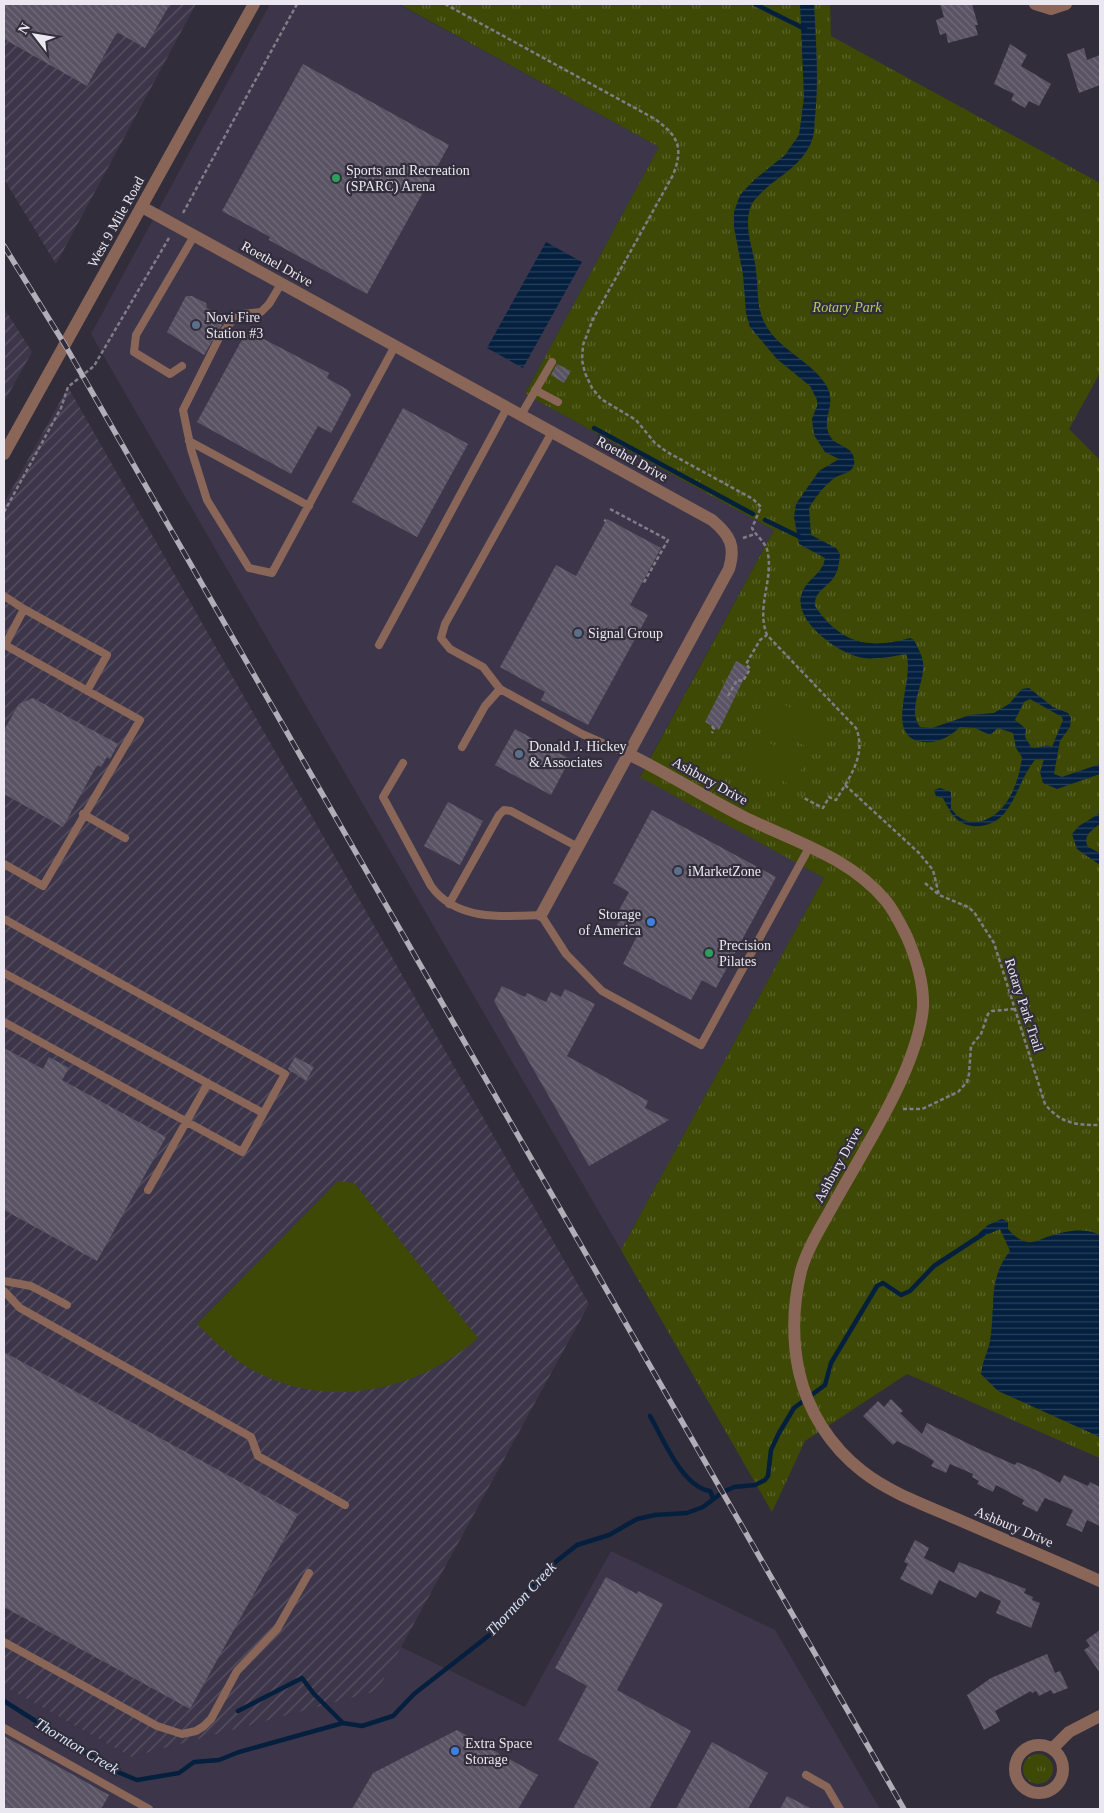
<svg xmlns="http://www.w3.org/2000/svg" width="1104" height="1813" font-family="'Times New Roman',serif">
<defs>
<pattern id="industrial-furrows" width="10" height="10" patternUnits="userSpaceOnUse" patternTransform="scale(1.25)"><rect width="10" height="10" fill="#3d364a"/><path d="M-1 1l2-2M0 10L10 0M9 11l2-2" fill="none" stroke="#595364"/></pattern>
<pattern id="grass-tufts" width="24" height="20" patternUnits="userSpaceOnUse" patternTransform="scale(1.25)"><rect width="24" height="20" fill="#3e4905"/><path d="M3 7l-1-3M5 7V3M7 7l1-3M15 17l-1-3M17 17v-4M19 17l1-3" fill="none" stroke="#5a632a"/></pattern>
<pattern id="water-rules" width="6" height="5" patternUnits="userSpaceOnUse" patternTransform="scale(1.25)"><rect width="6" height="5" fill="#04203e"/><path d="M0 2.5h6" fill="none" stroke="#29405a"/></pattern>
<pattern id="building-back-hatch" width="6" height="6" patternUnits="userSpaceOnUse" patternTransform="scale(1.25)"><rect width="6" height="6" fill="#595363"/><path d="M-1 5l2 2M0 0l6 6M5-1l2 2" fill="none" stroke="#716c7a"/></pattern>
</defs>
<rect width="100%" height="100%" fill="#322d3b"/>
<path fill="#3d364a" d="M270,4H398L659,147L525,394L774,530L640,776L824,878L621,1250L91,334Z
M611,1551L775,1630L880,1809H4V1686L131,1757L377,1691L401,1647L525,1707Z"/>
<path fill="url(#industrial-furrows)" d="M4,4H196L56,264L4,179Z
M4,308L32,352L4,402Z
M68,387L589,1304L377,1691L131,1757L4,1686V503Z"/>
<path fill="url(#grass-tufts)" d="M399,4H830L831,36L1100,183V373L1069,429L1100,460V1458L907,1374L805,1441L772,1512L621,1250L824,878L640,777L774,530L525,394L659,147Z
M1023 1769a15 15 0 1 1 30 0a15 15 0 1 1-30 0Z"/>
<path fill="#3e4905" d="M776,700L825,727L812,750L764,723Z
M757,736L805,763L792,786L744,759Z
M338,1181L354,1183L478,1338C416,1393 323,1411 249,1368C229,1356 213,1340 197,1324Z"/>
<path fill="url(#water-rules)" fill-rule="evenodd" d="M800,4H814C816,42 819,79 815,117C814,125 815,133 812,140C802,169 770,179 753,202C749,208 748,217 748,224C748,240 755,256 756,272C758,285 757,298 760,310C768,347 809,357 826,385C838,404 820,419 830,436C836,448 857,445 854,465C852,473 841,474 836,477C825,484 815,498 809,508L811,535L836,548L840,554C839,562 839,570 834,577C827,588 814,591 815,606C840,643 868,650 910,638L914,640C917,647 922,654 923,662C926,682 906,709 920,727L932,728L970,715L994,713L1009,704L1022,689L1029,688L1053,707L1068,713L1071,718L1070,727L1060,741L1054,774L1062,777L1100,764V774L1057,789L1043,783L1040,772L1044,759L1035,760C1015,783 1013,830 972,826C955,823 950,812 943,798L936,796L934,790L940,788L951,792V808C955,815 964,822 973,822C1005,822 1019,783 1022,757L1016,748L1013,733L998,728L990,735L975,728L960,727C951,736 937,744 923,742C882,737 916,678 906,654C892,656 878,660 864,658C840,655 795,623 801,596C805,579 823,575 825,558L799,544L794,517L796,504L819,471L839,459L825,452L814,435L812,419L817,406V400L810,386L777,359L750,327L746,313L743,275L734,227V212L740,195L754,180L785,155L799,135L804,97ZM1030,699L1062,717L1063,720L1052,747C1044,743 1039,750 1031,747L1025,737L1026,729L1015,720L1024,702Z
M546,242L582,262L523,368L487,348Z
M1100,813V824C1092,830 1082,836 1088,847L1100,853V865L1077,849L1072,834L1079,826Z
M1002,1219L1008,1222V1229C1012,1234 1020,1241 1027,1242C1035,1243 1043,1238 1050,1236C1065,1231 1085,1227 1100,1235V1437L998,1391L981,1374C982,1362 988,1352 990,1341C996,1307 987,1280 1010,1251L1000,1229L979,1238L978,1234L988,1225Z"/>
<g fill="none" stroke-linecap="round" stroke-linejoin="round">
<path stroke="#04203e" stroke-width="4.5" d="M755,4L805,29
M594,428L753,514
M765,520L802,538
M650,1416C663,1438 682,1487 710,1491L713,1498
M4,1701L113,1770L137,1780L179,1773L194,1762L219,1760L239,1752L343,1723L362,1726L393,1716L414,1694L496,1630L544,1571L577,1545L609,1535L637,1519L655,1515L687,1513L703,1507L723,1492L734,1487L755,1485L765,1480L768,1476L771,1450L779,1433L794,1408L825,1385L831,1363L877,1286L883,1283L901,1295L910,1291L934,1266L983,1234
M238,1711L302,1678L314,1694L343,1723"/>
</g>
<path fill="url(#building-back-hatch)" d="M4,4H170L145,48L117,32L87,86L4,39Z
M940,4H972L978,25H975L978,35L948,43L946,33L940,35L936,20L944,17Z
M1010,44L1027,55L1021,66L1051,84L1039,106L1029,101L1025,108L1011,100L1014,94L994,84Z
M1084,48L1087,60L1100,55V85L1079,93L1067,54Z
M303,64L449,145L367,294L269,240L270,237L222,211Z
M186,296H192L206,303L207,308L226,318L204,355L167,332Z
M250,332L329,373L327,378L348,390L351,395L331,433L318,426L291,474L197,422L244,336Z
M557,364L571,371L564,383L551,375Z
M403,408L468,444L417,537L352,502Z
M607,519L661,548L630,605L648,615L588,725L541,700L545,692L500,667L556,565L576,576Z
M736,661L749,668L719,730L705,722Z
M33,698L118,744L110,759L107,757L101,767L97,765L63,827L4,794V730L19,704Z
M515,729L570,759L551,795L495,765Z
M448,802L483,821L460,865L424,846Z
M652,810L776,877L716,988L702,980L691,1000L623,964L637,936L617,925L622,917L617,914L629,892L613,883Z
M502,986L525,997L527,993L546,1002L551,992L561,997L565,989L595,1004L567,1056L648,1101L645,1108L669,1120L589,1166L494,1001Z
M4,1048L43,1069L49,1057L69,1068L62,1080L166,1137L97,1261L4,1210Z
M295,1057L314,1067L306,1081L288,1069Z
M4,1352L298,1514L190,1709L4,1607Z
M891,1399L903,1411L900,1413L922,1434L927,1423L977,1448L1015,1465L1017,1462L1040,1472L1060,1483L1064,1475L1088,1486L1090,1482L1100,1487V1526L1087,1520L1082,1532L1066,1525L1073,1510L1045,1498L1037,1512L1022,1504L1024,1500L996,1485L993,1492L977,1484L979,1481L972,1477L973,1474L950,1464L946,1473L931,1466L934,1461L919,1452L897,1441L893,1445L863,1416L878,1401L884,1407Z
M915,1540L929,1548L924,1558L954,1573L959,1562L1026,1589L1024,1593L1033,1597L1032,1600L1040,1603L1031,1628L996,1613L1001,1601L980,1591L976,1598L939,1580L932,1595L900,1579L908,1564L904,1562Z
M606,1577L637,1594L638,1591L663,1604L617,1690L691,1731L649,1809H573L599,1762L558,1740L587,1686L555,1668Z
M1100,1630V1673L1084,1650L1090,1646L1086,1640Z
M1047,1654L1055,1673L1060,1671L1068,1688L1053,1694L1051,1690L1039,1696L1036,1691L1032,1693L1031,1691L995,1711L1000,1721L984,1730L967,1695L991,1678Z
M457,1730L538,1775L518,1809H352L373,1773Z
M4,1736L109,1795L101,1809H4Z
M712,1742L768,1773L748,1809H676Z
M787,1796L812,1809H780Z"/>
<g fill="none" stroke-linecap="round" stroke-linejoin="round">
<path stroke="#807c88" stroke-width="2.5" stroke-dasharray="4 2.5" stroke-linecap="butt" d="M445,4L655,119C678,136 684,147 673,175L593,319L583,345L582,360L585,373L592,388L601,399L636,420L655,443L667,452L753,499L761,507L752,528C757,537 767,543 768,554C773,581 756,607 767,635L856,728C867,755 849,778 836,800L829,797L823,808L802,797
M183,213L297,4
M610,509L668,540L643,584
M4,512L61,408L68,387L94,366L169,238
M604,520L606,521
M743,538L755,534
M728,696L737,680L743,681L750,669L746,664L760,640L767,635
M712,726L714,729L712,733
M845,785L919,853L933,870L939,895
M925,883L939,895L968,907L974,912L994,943L1045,1104C1061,1124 1076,1125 1100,1125
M903,1109H922L958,1092L967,1082L969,1074L971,1046L981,1034L988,1014L992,1011L1014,1009"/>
<path stroke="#896658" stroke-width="8" d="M281,284L269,304L261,312L242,314L233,320L221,334L183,410L191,449L207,500L249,568L272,573L395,346
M182,366L170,374L134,352L136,335L194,236
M535,390L558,402
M521,415L552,362
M552,432L445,624L441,638L450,649L483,667L500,689L582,734L628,754
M189,441L309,506
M4,596L24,609
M379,645L507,408
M462,747L485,706L500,689
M403,763L383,797L431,886C456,921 503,917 541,915L566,954L602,991L701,1045L810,846
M83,814L125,838
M4,864L43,886L140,720L5,645L24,609L107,655L87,691
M449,904L499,815L504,810L511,811L578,847
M4,919L285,1074L242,1152L4,1022
M4,973L263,1113
M148,1190L208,1083
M4,1281L31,1286L67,1305
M4,1291L20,1308L251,1437L258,1456L345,1505
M4,1642L157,1726L182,1734L196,1731L204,1726L211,1719L237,1671L277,1629L309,1573
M4,1728L149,1809
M806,1775L827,1787L840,1809"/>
<path stroke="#896658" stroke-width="12" d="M1035,4L1051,9L1066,4
M142,207L712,520C730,535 736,546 729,569L541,915
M628,754C668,773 704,797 744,817C793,841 850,857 886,901C895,912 901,925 907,937C916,958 924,983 923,1007C918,1069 862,1152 832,1207C821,1227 807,1249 801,1271C793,1304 792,1339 799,1372C808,1411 830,1446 862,1471C890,1493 925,1505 957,1519C1005,1540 1053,1560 1100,1581
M1015 1769a24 24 0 1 1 48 0a24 24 0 1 1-48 0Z
M1052,1749L1069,1732L1100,1716"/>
<path stroke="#896658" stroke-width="12" d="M4,454L254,4"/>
<defs>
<path id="rail" d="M4,246L65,345L904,1809"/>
</defs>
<use href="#rail" stroke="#b1aeb8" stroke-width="5.5"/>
<use href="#rail" stroke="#322d3b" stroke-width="4" stroke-dasharray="11" stroke-linecap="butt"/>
</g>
<g fill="#2e9e5b" stroke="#322d3b" stroke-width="2">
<circle cx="336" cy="178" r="5"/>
<circle cx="709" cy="953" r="5"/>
</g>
<g fill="#5c6f8a" stroke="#322d3b" stroke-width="2">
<circle cx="196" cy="325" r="5"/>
<circle cx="578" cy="633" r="5"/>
<circle cx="519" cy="754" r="5"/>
<circle cx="678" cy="871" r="5"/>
</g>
<g fill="#3f7fe0" stroke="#322d3b" stroke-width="2">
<circle cx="651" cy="922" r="5"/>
<circle cx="455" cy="1751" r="5"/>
</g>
<g text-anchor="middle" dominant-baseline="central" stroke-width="4.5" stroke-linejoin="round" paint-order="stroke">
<g font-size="14" fill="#eae7f0" stroke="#322d3b" text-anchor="start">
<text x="346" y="170">Sports and Recreation<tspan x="346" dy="16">(SPARC) Arena</tspan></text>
<text x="206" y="317">Novi Fire<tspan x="206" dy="16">Station #3</tspan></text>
<text x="588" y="633">Signal Group</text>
<text x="529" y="746">Donald J. Hickey<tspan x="529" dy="16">&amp; Associates</tspan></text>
<text x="688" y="871">iMarketZone</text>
<text x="641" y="914" text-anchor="end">Storage<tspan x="641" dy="16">of America</tspan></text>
<text x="719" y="945">Precision<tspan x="719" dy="16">Pilates</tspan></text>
<text x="465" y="1743">Extra Space<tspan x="465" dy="16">Storage</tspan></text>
</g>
<g font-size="14" fill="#eae7f0" stroke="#322d3b">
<text transform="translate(116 222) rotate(-61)">West 9 Mile Road</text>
<text transform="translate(277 264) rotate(29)">Roethel Drive</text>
<text transform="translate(632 459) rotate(29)">Roethel Drive</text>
<text transform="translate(710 781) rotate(29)">Ashbury Drive</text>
<text transform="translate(1024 1005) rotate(72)">Rotary Park Trail</text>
<text transform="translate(838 1165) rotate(-61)">Ashbury Drive</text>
<text transform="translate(1014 1527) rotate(23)">Ashbury Drive</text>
</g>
<g font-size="14" font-style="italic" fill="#b6cc5a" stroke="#322d3b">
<text x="847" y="307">Rotary Park</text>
</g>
<g font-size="15" font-style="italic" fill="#d7e6f7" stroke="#322d3b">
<text transform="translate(521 1599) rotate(-47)">Thornton Creek</text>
<text transform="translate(77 1746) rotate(31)">Thornton Creek</text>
</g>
</g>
<rect width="1104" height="1813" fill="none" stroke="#eae7f0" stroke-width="10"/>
<g transform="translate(35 35) rotate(301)" stroke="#322d3b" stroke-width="4" paint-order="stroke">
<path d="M0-4L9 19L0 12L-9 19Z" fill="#eae7f0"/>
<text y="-8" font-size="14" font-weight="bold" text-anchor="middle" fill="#eae7f0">N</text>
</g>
</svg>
